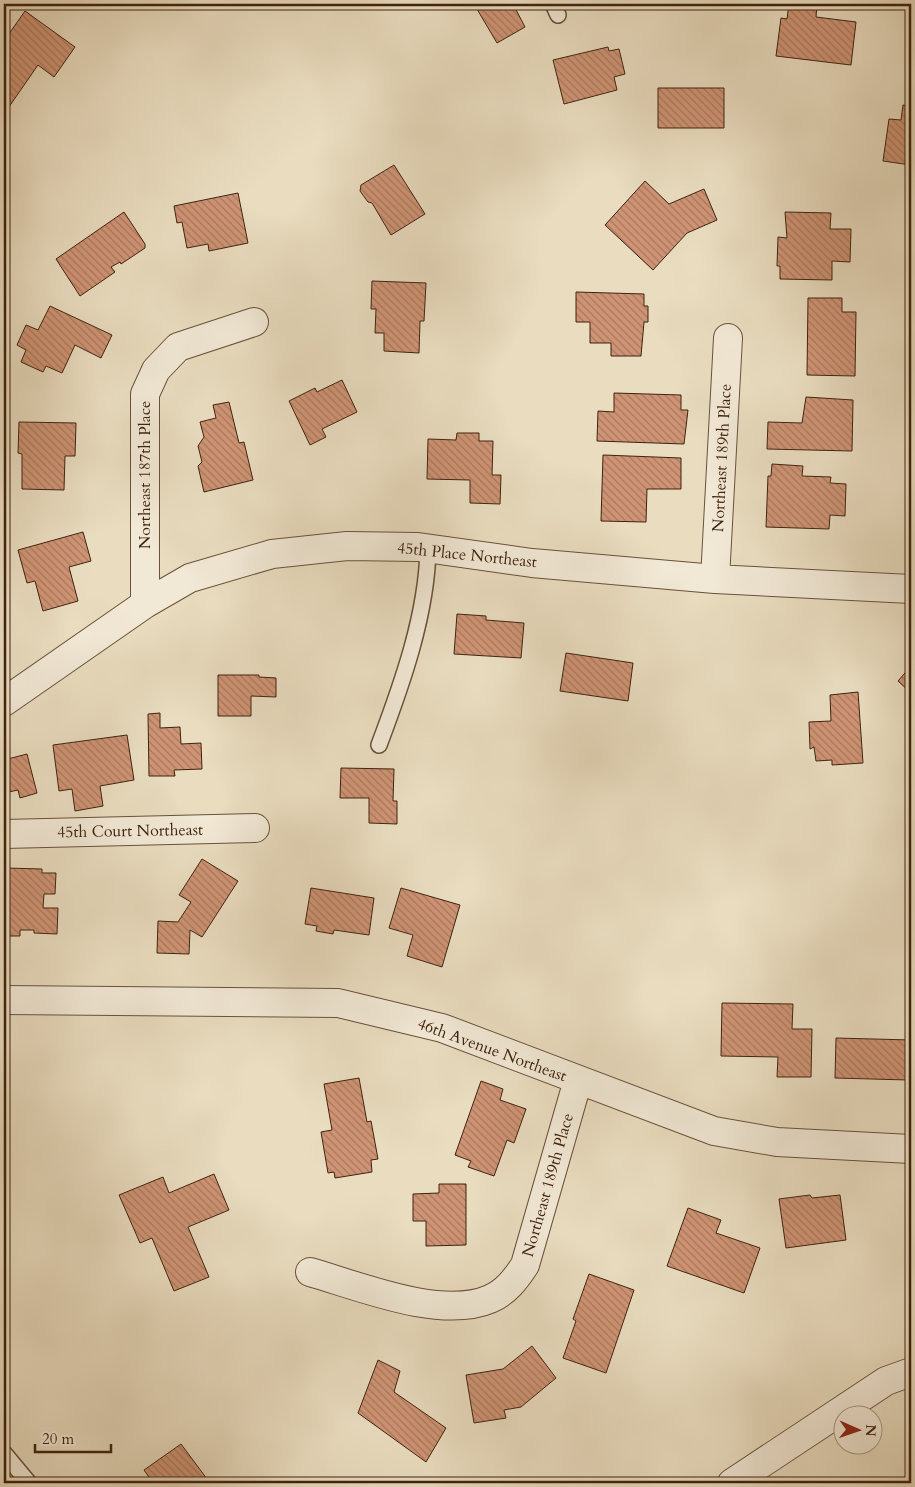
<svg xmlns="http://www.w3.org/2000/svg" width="915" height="1487" font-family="Cardo,serif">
<defs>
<pattern id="building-back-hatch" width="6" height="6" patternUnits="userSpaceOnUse" patternTransform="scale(1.25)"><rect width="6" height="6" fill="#cf9475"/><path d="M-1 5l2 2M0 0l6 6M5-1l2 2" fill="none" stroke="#a9785e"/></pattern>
</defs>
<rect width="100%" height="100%" fill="#e9dcbf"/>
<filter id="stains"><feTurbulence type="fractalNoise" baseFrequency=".004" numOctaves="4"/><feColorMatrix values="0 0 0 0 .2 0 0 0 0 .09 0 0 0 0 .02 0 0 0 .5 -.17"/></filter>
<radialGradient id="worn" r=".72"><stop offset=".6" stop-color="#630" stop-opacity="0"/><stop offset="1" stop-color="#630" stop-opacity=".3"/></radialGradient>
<path fill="url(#building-back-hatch)" stroke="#3f230e" d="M474,4H513L525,27L497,43Z
M789,4H817L816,17L856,22L851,65L776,56L781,18L787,19Z
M25,11L75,47L54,77L38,65L4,114V52L8,47L4,44V41Z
M608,47L609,51L619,49L625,74L614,77L617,90L564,104L553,60Z
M658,88H724V128H658Z
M903,105L911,106V165L883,161L889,119L901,120Z
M394,165L425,214L391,235L372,203L368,202L360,191L361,185Z
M645,181L669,204L704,189L717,220L687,233L653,270L605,225Z
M238,193L248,243L209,251L208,244L187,248L182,222L177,223L174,206Z
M124,212L145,244V248L121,264L120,262L111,267L115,272L80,296L56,259Z
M785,212L831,213L830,229H851L850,262L832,261V280L780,279V266H777L778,237L787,238Z
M372,281L426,283L424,321H420L419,353L384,351V333H375L376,309H371Z
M576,292L644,294V306H648V322H644L641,356H611V343H590V322H576Z
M808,298H842V312H856L855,376L807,375Z
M50,306L112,335L101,358L75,345L62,373L46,366L43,372L21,362L26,350L17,345L26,325L38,330Z
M342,380L357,412L322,429L326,437L310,445L289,401L315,388L317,392Z
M614,393L681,395V410H688L684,444L597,441L598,411L614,412Z
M806,397L853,400L852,451L767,449L768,422L802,423Z
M229,402L239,443L244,442L253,480L204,492L198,466L202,462L198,446L204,437L200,422L216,418L213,405Z
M19,422L76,423L75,456H65L64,490L22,489V454L18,453Z
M457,433H479V441H493L492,475H501L500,504L470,503V480L427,479L428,439L456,440Z
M603,455L681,458V489H647L646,522L601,521Z
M772,464L803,466L802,476L831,477L830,483L846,484L845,516L830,515L829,529L766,527L768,476H771Z
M83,532L91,561L69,567L78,601L43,611L35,581L27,583L18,550Z
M457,614L486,616V620L524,623L521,658L454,654Z
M566,653L633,663L628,701L560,691Z
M911,666V693L898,681Z
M218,675H259V677L276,678V697L251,696V716H218Z
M858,692L863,763L832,765V760L816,761L814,747L810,749L809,722L831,721L830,695Z
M160,713V728L180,727L181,744L201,743L202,769L174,770L175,776H149L148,714Z
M127,735L134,780L100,786L103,806L75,811L72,789L59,791L53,745Z
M27,754L37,793L20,798L18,790L4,793V760Z
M341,768L394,769L393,801H397V824L369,823V798H340Z
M202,859L238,881L202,937L190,930L189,954L157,953L158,921L178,922L191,902L179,895Z
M6,868L42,869V873H56L55,894H44L43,908H58L57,934L34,933V930H20V936H7V926H4V870Z
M311,888L374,898L369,935L334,930L333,934L316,931L317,926L305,924Z
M401,888L460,905L442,967L407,956L413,935L389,928Z
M722,1003L793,1004L792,1029H812L811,1077H777L778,1057L721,1056Z
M836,1038L911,1040V1076H908V1080L835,1078Z
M359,1078L367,1122L371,1121L378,1159L371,1160L372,1172L335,1178L334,1172L328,1173L321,1132L332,1130L324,1084Z
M481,1081L503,1089L500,1100L526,1109L514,1143L507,1140L494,1176L468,1167L471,1161L455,1155Z
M214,1174L229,1210L188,1227L209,1277L174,1291L152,1238L140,1243L119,1195L163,1177L169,1193Z
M439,1184H466V1245L426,1246V1221H413V1194L439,1193Z
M810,1195L812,1198L840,1195L846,1240L786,1248L779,1199Z
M688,1208L721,1220L716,1233L760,1248L744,1293L667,1266Z
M589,1274L634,1290L606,1373L563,1358L576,1321L573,1319Z
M532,1346L556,1378L521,1407L504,1410L506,1418L474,1423L466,1375L503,1369Z
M378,1360L400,1371L394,1392L446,1428L426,1462L358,1413Z
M181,1444L210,1483H153L144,1470Z"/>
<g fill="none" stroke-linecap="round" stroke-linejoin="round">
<defs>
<path id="service" d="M553,4L558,15
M379,745C402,684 427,614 428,548
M4,1453L29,1483"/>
<path id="minor" d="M715,579L728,338
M145,604V394L156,370L178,347L254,322
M4,702L145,604L190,578L272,554L347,546L418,547L532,563L715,579L911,589
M4,834L255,828
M4,1000L338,1003L442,1028L714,1131L777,1142L911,1149
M310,1272C359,1286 441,1320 490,1299C506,1292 516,1279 525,1265L578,1080
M732,1483L886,1381L911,1372"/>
</defs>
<use href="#service" stroke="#6a513a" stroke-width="18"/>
<use href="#minor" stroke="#6a513a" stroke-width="30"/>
<use href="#service" stroke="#f1e8d5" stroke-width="15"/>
<use href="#minor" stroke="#f1e8d5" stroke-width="28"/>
</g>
<g text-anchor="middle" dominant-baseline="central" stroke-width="4" stroke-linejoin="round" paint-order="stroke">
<g font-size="16" fill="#3f230e" stroke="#f1e8d5">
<text transform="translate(722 458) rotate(-87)">Northeast 189th Place</text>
<text transform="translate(145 475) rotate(-90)">Northeast 187th Place</text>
<text transform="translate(467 555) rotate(6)">45th Place Northeast</text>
<text transform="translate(130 831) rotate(-1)">45th Court Northeast</text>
<text transform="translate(492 1050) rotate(20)">46th Avenue Northeast</text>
<text transform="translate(548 1185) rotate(-74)">Northeast 189th Place</text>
</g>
</g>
<rect width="915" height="1487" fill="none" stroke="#e9dcbf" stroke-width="20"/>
<rect x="5" y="5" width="905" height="1477" fill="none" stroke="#3f230e" stroke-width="2.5"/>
<rect x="10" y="10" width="895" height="1467" fill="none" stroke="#3f230e"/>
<g transform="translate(858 1430) rotate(92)"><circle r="24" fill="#f1e8d5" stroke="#aa9985"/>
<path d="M0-4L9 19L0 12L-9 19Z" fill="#8f2418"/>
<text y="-8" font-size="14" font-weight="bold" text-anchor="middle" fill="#3f230e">N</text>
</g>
<path d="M35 1444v8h76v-8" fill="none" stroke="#3f230e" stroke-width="2.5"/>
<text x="42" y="1444" font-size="15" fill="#3f230e" stroke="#f1e8d5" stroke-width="4" paint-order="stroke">20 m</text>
<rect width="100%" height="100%" filter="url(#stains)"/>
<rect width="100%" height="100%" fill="url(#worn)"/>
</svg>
